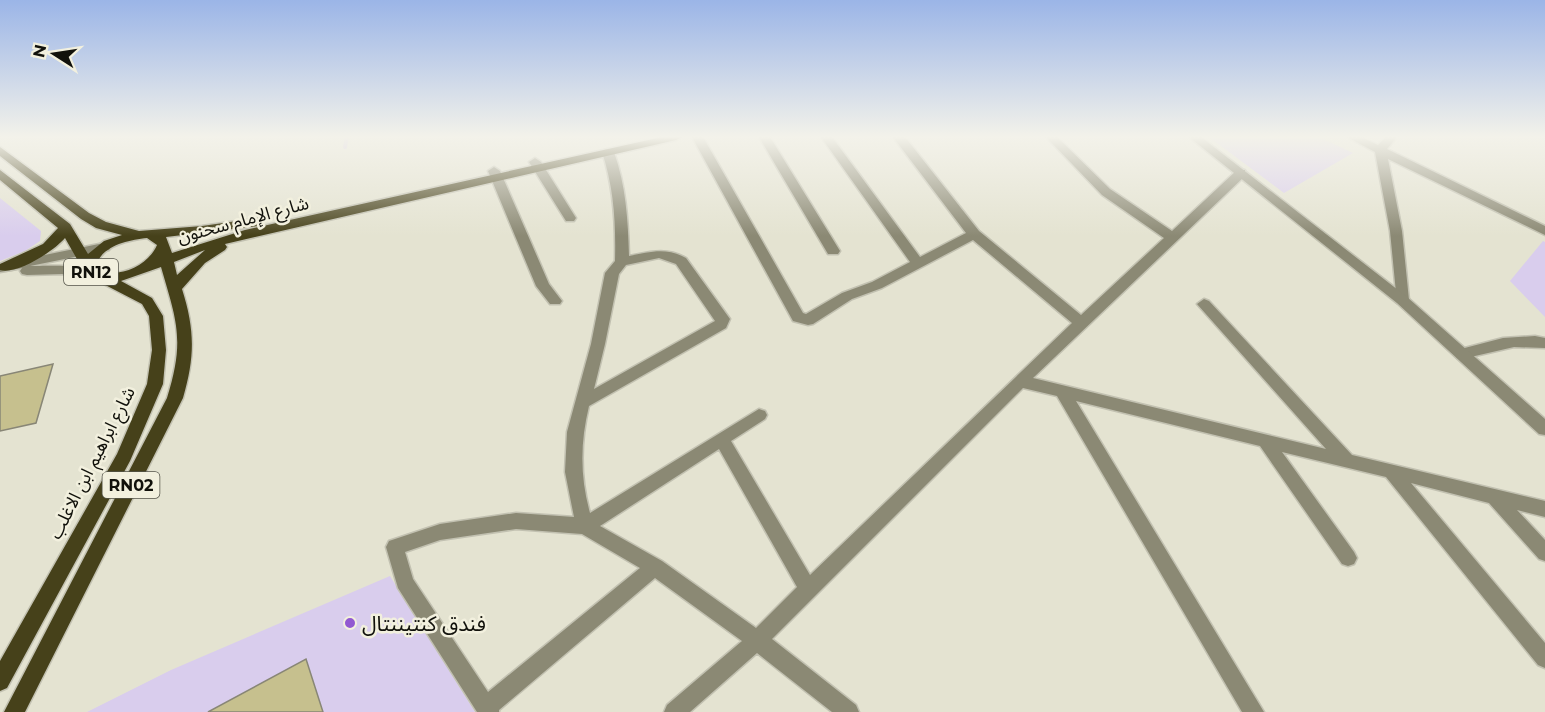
<svg xmlns="http://www.w3.org/2000/svg" width="1545" height="712" font-family="Montserrat,'Noto Sans Arabic',sans-serif">
<rect width="100%" height="100%" fill="#e4e3d1"/>
<path fill="#d9cded" d="M1209,137H1319L1353,153L1284,193Z
M0,198L41,231L40,241L25,251L0,261Z
M1543,241L1545,242V317L1510,281Z
M390,576L475,712H87L171,670Z"/>
<g fill="none" stroke-linecap="round" stroke-linejoin="round">
<path stroke="#c9b6e5" stroke-width="4" d="M345,147L347,137"/>
</g>
<path fill="#c6c08e" stroke="#888676" stroke-width="1.5" d="M53,364L36,423L0,431V376Z
M306,659L323,712H208Z"/>
<g fill="none" stroke-linecap="round" stroke-linejoin="round">
<defs>
<path id="minor" d="M692,137H703L803,313L806,314L842,293L872,282L910,262L821,137H832L920,257L966,233L893,137H905L979,231L1081,315L1164,238L1102,195L1046,137H1057L1110,189L1172,231L1237,170H1245V176L1033,378L1326,449L1197,304L1204,299L1209,301L1352,455L1545,501V517L1517,510L1545,540V561L1539,559L1489,503L1411,483L1545,643V668L1538,665L1386,477L1282,452L1354,552L1357,558L1354,564L1348,566L1342,564L1260,446L1076,401L1264,712H1242L1057,396L1023,388L772,639L856,705L859,712H832L757,653L690,712H664L667,705L742,641L655,578L499,710V712H477L398,588L386,547L389,541L440,524L516,513L574,517L565,472L567,432L591,344L605,273L615,261C616,224 614,188 602,152L604,150L608,149L614,152C626,186 628,220 629,256C650,252 666,247 686,258L730,319L726,328L589,406C580,443 580,477 590,513L759,409L765,411L767,415L765,419L731,441L810,575L1072,323L973,240L882,288L852,299L813,324L808,325L793,321ZM659,258L676,264L715,321L594,389L605,344L619,274L626,265ZM719,449L797,587L756,628L662,561L600,526ZM516,529L582,534L640,568L488,692L413,579L405,552L440,540Z
M759,137H770L840,251L838,254H828Z
M1347,137H1361L1378,145L1386,137H1397L1387,149L1545,226V235L1388,159L1402,231L1409,300L1407,303H1397L1390,231L1375,152Z
M535,158L541,162L576,218L574,221H566L529,162Z
M494,167L500,171L549,284L562,301L560,304H550L536,286L488,171Z
M1535,336L1545,338V348L1514,347L1462,359L1457,358L1455,354L1457,350L1503,338Z"/>
<path id="tertiary" d="M1189,137H1201L1407,297L1545,419V435L1539,434L1397,303Z
M104,243L109,244L111,247L109,250L30,266C46,266 93,263 104,276L102,279L97,281L62,274L27,275L22,274L20,271L22,268L0,272V264Z"/>
<path id="primary" d="M662,137H682L676,140L225,244L227,247L225,250L205,263L182,289C195,330 195,356 183,398L25,712H4L167,398C185,340 177,322 161,267L121,281L152,298L163,316L166,350L163,384L130,461L7,688L0,691V661L117,454L147,384L152,350L149,316L142,304L86,275L65,238C54,251 17,275 0,270V264L43,244L58,228L0,180V170L70,224L88,254L104,241L122,235L96,228L81,219L0,156V147L89,213L106,222L139,231L202,226L258,218L264,222L258,226L166,237L172,253L245,230ZM147,238L157,245C148,266 119,279 97,270V263C104,245 129,240 147,238ZM205,250L177,275L174,262Z"/>
</defs>
<use href="#minor" stroke="#c2c1b1" stroke-width="3"/>
<use href="#tertiary" stroke="#c2c1b1" stroke-width="3"/>
<use href="#primary" stroke="#c2c1b1" stroke-width="3"/>
<use href="#minor" fill="#8b8974" fill-rule="evenodd"/>
<use href="#tertiary" fill="#8b8974" fill-rule="evenodd"/>
<use href="#primary" fill="#46411a" fill-rule="evenodd"/>
</g>
<linearGradient id="sky" x2="0" y2="1"><stop stop-color="#9bb5e7"/><stop offset="0.58" stop-color="#f3f2ea"/><stop offset="1" stop-color="#f3f2ea" stop-opacity="0"/></linearGradient>
<rect width="1545" height="236" fill="url(#sky)"/>
<circle fill="#9259d1" stroke="#f2f0de" stroke-width="2" cx="350" cy="623" r="6"/>
<g text-anchor="middle" dominant-baseline="central" stroke-width="5" stroke-linejoin="round" paint-order="stroke">
<g fill="#f2f0de" stroke="#54544a" stroke-width="1.5">
<rect x="64" y="259" width="54" height="26" rx="4.5"/>
<rect x="102.5" y="472" width="57" height="26" rx="4.5"/>
</g>
<g font-size="16" font-weight="bold" fill="#11110b">
<text x="91" y="272">RN12</text>
<text x="131" y="485">RN02</text>
</g>
<g font-size="18" fill="#11110b" stroke="#f2f0de">
<text transform="translate(243 220) rotate(-15)">شارع الإمام سحنون</text>
<text transform="translate(92 463) rotate(-63)">شارع ابراهيم ابن الاغلب</text>
</g>
<g font-size="21" fill="#11110b" stroke="#f2f0de" text-anchor="start">
<text x="362" y="623">فندق كنتيننتال</text>
</g>
</g>
<g transform="translate(54 54) rotate(282)" stroke="#f2f0de" stroke-width="4.5" paint-order="stroke">
<path d="M0-4.5L10 22L0 15L-10 22Z" fill="#11110b"/>
<text y="-9" font-size="16" font-weight="bold" text-anchor="middle" fill="#11110b">N</text>
</g>
</svg>
